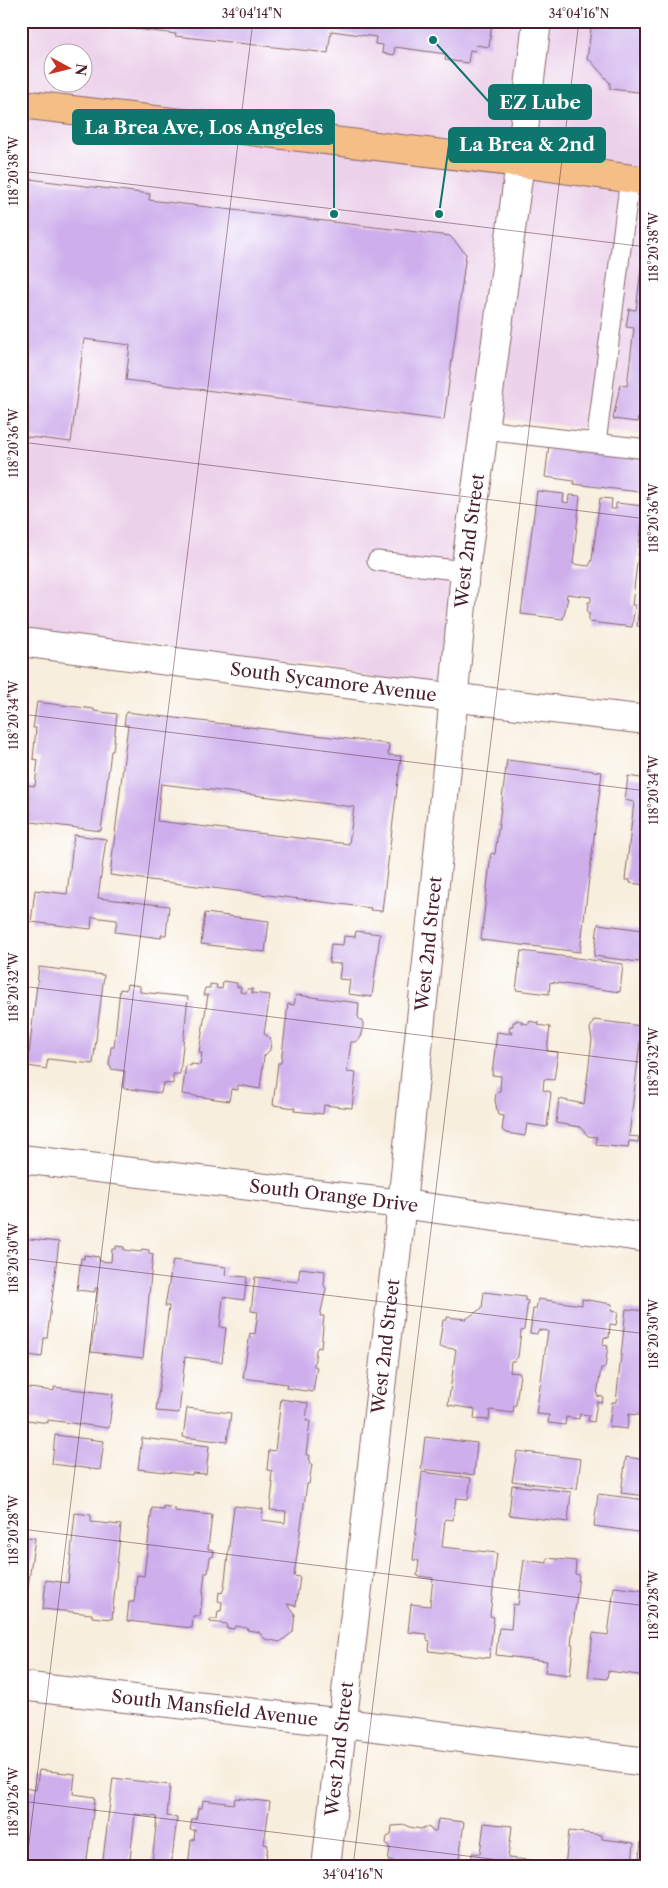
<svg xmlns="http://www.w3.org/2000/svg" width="668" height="1888" font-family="'Libre Caslon Text',serif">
<rect width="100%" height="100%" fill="#fff"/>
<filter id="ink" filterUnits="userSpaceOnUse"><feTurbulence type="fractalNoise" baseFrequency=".02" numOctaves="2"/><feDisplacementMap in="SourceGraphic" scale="10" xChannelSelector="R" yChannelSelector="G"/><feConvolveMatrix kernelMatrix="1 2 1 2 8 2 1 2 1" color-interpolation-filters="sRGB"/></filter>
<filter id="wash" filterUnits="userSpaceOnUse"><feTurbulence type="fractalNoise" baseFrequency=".0096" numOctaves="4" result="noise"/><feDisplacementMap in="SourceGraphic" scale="20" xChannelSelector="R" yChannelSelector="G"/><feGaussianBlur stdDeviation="1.12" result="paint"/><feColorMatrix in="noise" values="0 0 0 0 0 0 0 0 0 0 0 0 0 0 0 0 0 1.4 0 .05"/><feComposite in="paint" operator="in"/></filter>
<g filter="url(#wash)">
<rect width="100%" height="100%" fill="#f8eedd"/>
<path fill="#ecd1ea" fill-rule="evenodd" d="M21,21H647V436L494,417L465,685L21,630ZM52,52H82V82H52Z"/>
<g id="blocks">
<path fill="#ceafec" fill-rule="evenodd" d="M84,21H111L110,26Z
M131,21H492L489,47L476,45L475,51L470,50L468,63L445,60L446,54L395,47L394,55L382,53L383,45L375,44L376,37L331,31L328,53L175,36L176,34L120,27V22L131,24Z
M592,21H647V93L610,89V83L590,60H587Z
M21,178L150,194L149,200L450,236L466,254L444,420L126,380L130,345L84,339L71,442L21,436Z
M643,254L647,255V424L643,423L644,418H638L637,422L613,419L620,385L627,386L634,328L626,327L629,309L636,310Z
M549,445L647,457V493L574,484V481L545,477Z
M537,491L564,494L563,502L568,503L569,495L580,496L573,564L589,566L592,560L600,498L612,499L611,509H616V503L644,506L632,605H635L632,627L589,622V613H587L588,602H591V597L567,594L566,598H568L563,619L521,614Z
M640,598L647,599V628L637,626Z
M21,700L26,701L22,731H21Z
M37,702L94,709V711L117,714L113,751H111L101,831L24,821L28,785L35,786L38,760L33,759L36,728H33Z
M126,712L389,744L388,755L401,756L382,911L370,910L371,908L110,875L128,725H124ZM161,784L354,807L349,844L157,821Z
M507,760L602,772L580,952L481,940L491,853L495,854Z
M628,776L647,779V882H645V885L630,883V880H625L634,802L625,800Z
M74,835L106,839L98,898L169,906L166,935H161V938L115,932L117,920L92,917L91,929L31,922L35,890L67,894Z
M205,913L269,921L265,952L201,944Z
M598,924L643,930L639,962L594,956Z
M356,931L380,934L372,997L348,994L350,980L339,979L341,964L329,963L331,944L343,945L344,936L355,937Z
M521,951L623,964L620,992L550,982L549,994L516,990Z
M39,967L104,975L93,1064L48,1059L46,1069L28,1066L27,1075L21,1074V1052L29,1053Z
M223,981L237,983V987H241L240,992L246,993L247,989H253L252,993L270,995L264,1034L269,1037L271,1043L270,1050L264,1056L260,1089L238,1085V1090L231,1089L229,1101L182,1094L186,1065L191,1066V1064L200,1065L202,1053L199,1052L208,995H203L205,988H210V984L217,985L216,988L222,989Z
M127,984L140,986V992L188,997L180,1074H173V1084L163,1083L161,1093L123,1088L125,1071L111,1069V1066H109L111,1047H114L120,989L126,990Z
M296,995L359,1003L358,1017L363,1023V1029L361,1037L355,1042H351L347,1072L356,1073L352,1108L324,1105L323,1114L294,1111L295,1108L273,1105L278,1063H281L288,1004L294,1005Z
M516,1020L522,1021L521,1023L529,1024V1021L539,1023L538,1025L550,1027L547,1051L558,1052L554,1080L544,1079L543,1090L551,1092L547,1127L527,1124L525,1136L506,1133L502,1130L504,1116L498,1115L495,1100L496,1094L500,1091L501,1076L492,1075L497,1032L512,1034V1032H509L510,1026H513V1022H516Z
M594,1020L642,1026L629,1136L639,1137L638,1142L629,1141L628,1148L596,1145L597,1137L588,1136L580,1127L556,1123L559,1099L584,1104L592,1040L590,1029Z
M21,1238L59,1242L47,1338H44L42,1357L22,1354L26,1326L21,1325Z
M116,1246L124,1247V1250L141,1252L142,1249L149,1250V1253L153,1254L143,1358L91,1352L98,1288H95V1292L77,1290L81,1258L84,1259V1255L99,1257V1261L111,1262L112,1249H116Z
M173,1260L226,1267L225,1275L247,1277L244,1300L223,1297L220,1327L226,1328L222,1362L185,1357L179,1413L156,1411L169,1306H165Z
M300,1268L325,1271L324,1285L326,1289L320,1316H324L321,1348L318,1347L316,1350L314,1366L317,1367L313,1392L286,1388L287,1384L243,1378L250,1333L255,1334L258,1312L251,1311L255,1277L298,1282Z
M484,1292L525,1297V1300L528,1301L524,1330L521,1331L518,1357L514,1361H511L510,1372L520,1373L516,1405H514L513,1413L490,1410L489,1420L474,1419L475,1409L448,1405L456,1349L439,1347L443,1320H447V1317L466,1319L482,1308Z
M538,1299L582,1305V1299L612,1304L611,1311L618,1312L616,1325L610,1324L609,1338L604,1337L603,1345L608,1346L605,1368H601L597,1396L603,1397L602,1403L597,1402L594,1422L588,1421L589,1415L580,1414L579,1419L566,1417L565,1425L548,1423L549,1415L536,1414L548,1331L538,1330L537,1334L530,1333L533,1309H536Z
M626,1309L647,1311V1416L629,1414L627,1429L609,1427L612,1402H616Z
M21,1387L54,1391V1387L113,1394L109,1428L48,1420V1423L21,1419Z
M281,1399L308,1403L306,1421H310L306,1455H310L309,1464H312L309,1484H307L294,1576L300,1577L296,1606L287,1604L295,1614L293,1632L280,1642L265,1639L259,1632L247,1630V1628L235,1626L234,1629L226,1628L227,1624L210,1622V1619H217L218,1611H221L222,1602L218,1601L219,1592L222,1593L224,1588L234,1506L263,1509L262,1520L285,1523L286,1511L270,1510L273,1482L271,1481L272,1471L267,1470L269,1450L275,1451Z
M187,1408L231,1413L227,1442L183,1437Z
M55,1435L104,1441L100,1470L52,1464Z
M425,1437L477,1443L474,1475L421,1469Z
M142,1438L209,1446L206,1474L192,1473V1475L138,1469Z
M517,1451L581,1459L577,1489L512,1481Z
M626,1457L647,1460V1496L621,1493Z
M422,1472L471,1478L468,1499L456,1498L453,1520L445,1519L442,1547L497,1553L490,1616L494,1617L489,1658L429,1651L430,1641L427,1640V1634L408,1632L411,1604L430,1606L433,1578L417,1576L419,1561L413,1560Z
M512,1485L571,1492L568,1522L509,1515Z
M598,1494L647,1500L645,1533L594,1526Z
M163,1506L175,1508V1511L212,1515L208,1549L214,1550L213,1557H210L208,1573H205L200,1616H193L192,1628L127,1621L129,1602H134L137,1575L144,1576L152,1508L163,1509Z
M75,1513L91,1515V1522L121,1525L112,1619L92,1617V1614L43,1609L46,1580L68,1583Z
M21,1536L35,1538L25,1607L21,1606Z
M547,1558L576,1561L575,1574L579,1575L571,1645H573L570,1675L545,1672L547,1661L496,1655L499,1628L511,1629L513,1604L518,1605L524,1560L547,1563Z
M614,1587L647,1591V1676L608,1671L607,1679L588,1677L593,1633L608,1635Z
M39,1770L75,1774L73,1794L95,1797L86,1867H21V1811L24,1788L36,1790Z
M113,1778L170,1785L167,1816L177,1818L171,1867H102ZM135,1814L157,1817L152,1863L130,1860Z
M235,1798L270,1802L264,1844L268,1845L265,1867H188L191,1840H194L195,1830H190L192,1819H196L198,1808H202L203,1800L234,1804Z
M438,1819L464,1822L458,1867H394V1861H388L390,1848L386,1843L387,1837L391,1835L392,1826L407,1825L409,1827L421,1829L425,1827L430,1828L432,1831H436Z
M484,1823L512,1826L508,1858L539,1861L538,1867H471L472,1853L480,1854Z
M569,1831L602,1835V1839L634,1843L632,1862H634V1867H565Z
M641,1842L647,1843V1867H638Z"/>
</g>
</g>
<g filter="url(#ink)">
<use href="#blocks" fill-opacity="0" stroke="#876769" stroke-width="1"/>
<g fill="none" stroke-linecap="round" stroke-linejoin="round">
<defs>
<path id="lane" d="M485,430L647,449
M596,443L630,178
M377,561L465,571"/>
<g id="street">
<path id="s1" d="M21,642L424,694L647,720"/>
<path id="s2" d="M21,1159L402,1204L647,1238"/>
<path id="s3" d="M21,1686L344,1723L647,1762"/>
<path id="s4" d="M326,1867L402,1204L450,738L465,571L520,163L537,21"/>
</g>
<path id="primary" d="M21,104L520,163L647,181"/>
</defs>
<use href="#lane" stroke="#876769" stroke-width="21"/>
<use href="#street" stroke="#876769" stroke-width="30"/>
<use href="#primary" stroke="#876769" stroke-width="30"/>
<use href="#lane" stroke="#fff" stroke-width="19"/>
<use href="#street" stroke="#fff" stroke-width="28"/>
<use href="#primary" stroke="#f6be87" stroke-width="28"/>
</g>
</g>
<path fill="none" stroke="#4a1f2b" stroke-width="1" stroke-opacity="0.45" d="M21,171L647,247M21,442L647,519M21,714L647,791M21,986L647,1063M21,1258L647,1334M21,1529L647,1606M21,1801L556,1867M26,1867L253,21M353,1867L579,21"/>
<g text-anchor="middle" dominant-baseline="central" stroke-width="4" stroke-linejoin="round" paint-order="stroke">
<g font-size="18" fill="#4a1f2b" stroke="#fff">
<text stroke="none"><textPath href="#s4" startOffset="1334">West 2nd Street</textPath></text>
<text stroke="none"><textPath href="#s1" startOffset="315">South Sycamore Avenue</textPath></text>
<text stroke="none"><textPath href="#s4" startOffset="929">West 2nd Street</textPath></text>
<text stroke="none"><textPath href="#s2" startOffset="315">South Orange Drive</textPath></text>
<text stroke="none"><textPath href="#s4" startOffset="524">West 2nd Street</textPath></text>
<text stroke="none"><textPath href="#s3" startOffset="195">South Mansfield Avenue</textPath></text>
<text stroke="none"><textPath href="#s4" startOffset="119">West 2nd Street</textPath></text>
</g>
</g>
<path fill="none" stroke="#0f766e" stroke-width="2" d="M433 40L489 102M334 214L334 127M439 214L449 145"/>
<g fill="#0f766e" stroke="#fff" stroke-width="2">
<circle cx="433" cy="40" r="5"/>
<circle cx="334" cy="214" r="5"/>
<circle cx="439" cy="214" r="5"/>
</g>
<g fill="#0f766e" stroke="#0f766e" stroke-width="2">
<rect x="489" y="85" width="102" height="34" rx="5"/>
<rect x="73" y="110" width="261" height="34" rx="5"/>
<rect x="449" y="128" width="156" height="34" rx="5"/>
</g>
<g font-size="19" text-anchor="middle" font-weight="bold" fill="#fff">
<text x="540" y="109">EZ Lube</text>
<text x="204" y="134">La Brea Ave, Los Angeles</text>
<text x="527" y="151">La Brea &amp; 2nd</text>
</g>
<rect width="668" height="1888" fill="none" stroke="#fff" stroke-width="55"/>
<g transform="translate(68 68) rotate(97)"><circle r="24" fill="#ffffff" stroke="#b7a5aa"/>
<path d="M0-4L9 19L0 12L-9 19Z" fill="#c8321e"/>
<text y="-8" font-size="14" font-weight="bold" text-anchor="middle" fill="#4a1f2b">N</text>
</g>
<rect x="28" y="28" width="612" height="1832" fill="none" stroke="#4a1f2b" stroke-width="2"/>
<g font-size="12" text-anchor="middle" fill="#4a1f2b">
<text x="252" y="18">34°04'14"N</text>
<text x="579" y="18">34°04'16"N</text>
<text transform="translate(14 171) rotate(-90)" y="4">118°20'38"W</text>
<text transform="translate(654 247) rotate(-90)" y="4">118°20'38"W</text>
<text transform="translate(14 443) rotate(-90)" y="4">118°20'36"W</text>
<text transform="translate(654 518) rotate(-90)" y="4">118°20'36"W</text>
<text transform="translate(14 715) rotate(-90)" y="4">118°20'34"W</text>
<text transform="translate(654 790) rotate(-90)" y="4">118°20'34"W</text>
<text transform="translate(14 987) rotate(-90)" y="4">118°20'32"W</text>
<text transform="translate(654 1062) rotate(-90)" y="4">118°20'32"W</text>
<text transform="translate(14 1258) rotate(-90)" y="4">118°20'30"W</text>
<text transform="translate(654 1334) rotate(-90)" y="4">118°20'30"W</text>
<text transform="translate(14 1530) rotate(-90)" y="4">118°20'28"W</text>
<text transform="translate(654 1605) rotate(-90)" y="4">118°20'28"W</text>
<text transform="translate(14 1802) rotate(-90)" y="4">118°20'26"W</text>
<text x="353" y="1879">34°04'16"N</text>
</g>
</svg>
